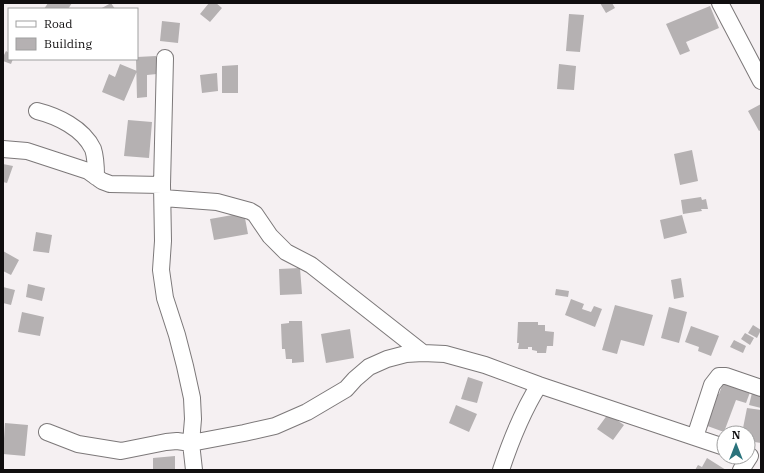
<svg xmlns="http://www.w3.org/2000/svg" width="764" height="473" font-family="'IBM Plex Serif',serif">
<rect width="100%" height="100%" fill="#f5f0f2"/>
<path fill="#b5b1b2" d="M48,3H72L68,9H44Z
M111,3L115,9H100Z
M209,3H216L222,8L210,22L200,14Z
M600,3H612L615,8L606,13Z
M710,6L719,28L686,42L690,51L680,55L666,24Z
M569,14L584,15L580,52L566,51Z
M162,21L180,23L178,43L160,41Z
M6,51L9,53V59H13L11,64L3,61V57Z
M156,56L157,74L147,75V97L137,98L136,59H137V57Z
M120,64L137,71L124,101L102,92L109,74L115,77Z
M559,64L576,66L574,90L557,89Z
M238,65V93H222V66Z
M217,73L218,91L202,93L200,75Z
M761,104V130L759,131L748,111Z
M128,120L152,122L149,158L124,156Z
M692,150L698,181L680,185L674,154Z
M3,164L13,166L7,183L3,182Z
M701,197L702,200L706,199L708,209H701L702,211L683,214L681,200Z
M244,213L248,234L214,240L210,219Z
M682,215L687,233L664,239L660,220Z
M36,232L52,235L49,253L33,251Z
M3,251L19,260L11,275L3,271Z
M300,268L302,294L280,295L279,269Z
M681,278L684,297L674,299L671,280Z
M28,284L45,288L42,301L26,297Z
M3,287L15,290L11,305L3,303Z
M556,289L569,291L568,297L555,295Z
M571,299L584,304L582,309L591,312L594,306L602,309L595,327L565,315Z
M615,305L653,315L644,346L621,340L617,354L602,350Z
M669,307L687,312L679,343L661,338Z
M22,312L44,317L40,336L18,332Z
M289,321H302L304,362L292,363V359H286L285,349H282L281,324L289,323Z
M518,322H538V325H545V331L554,332L553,346H547L546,353H537V351L532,350V347H528V349H518L519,343H517Z
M753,325L761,330L757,338L748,333Z
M691,326L719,336L711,356L698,351L699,347L685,342Z
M350,329L354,358L326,363L321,334Z
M745,333L754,338L750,345L741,339Z
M734,340L746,346L743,353L730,347Z
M468,377L483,382L477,403L461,399Z
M725,378L752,387L746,403L736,400L724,432L702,424L713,392L719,394Z
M753,389L761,391V408L749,405Z
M456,405L477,414L469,432L449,423Z
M747,408L761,410V443L748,441V433H742Z
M608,414L624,425L613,440L597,429Z
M5,423L28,425L25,456L3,454Z
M175,456V470H153V458Z
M707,458L726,470H695L698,465L702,467Z"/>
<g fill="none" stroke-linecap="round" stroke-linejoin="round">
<defs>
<path id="minor" d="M720,3L761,81
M165,58L162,185L163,241L161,270L165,298L177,335L185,366L192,398L193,419L191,443L194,470
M37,111C57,116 83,128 93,149C96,158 96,168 96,177
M3,149L27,151L88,171L102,181L110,184L162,185
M163,198L217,202L250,211L255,214L270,236L286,252L311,265L423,353
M47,432L78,444L121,451L166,442L177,441L191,443L244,433L275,426L307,412L346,389L355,379L369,367L387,359L406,354L423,353L445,354L485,365L539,385L724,447
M695,437L712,385L719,376H726L761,388
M501,470C511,440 522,412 539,385
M741,470L750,456"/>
</defs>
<use href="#minor" stroke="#7c7879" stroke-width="18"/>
<use href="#minor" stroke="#fff" stroke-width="16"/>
</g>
<rect width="764" height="473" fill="none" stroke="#100e0f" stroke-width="8"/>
<rect x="8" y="8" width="130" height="52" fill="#ffffff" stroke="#9f9f9f"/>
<rect x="16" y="21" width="20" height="6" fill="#ffffff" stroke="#9f9f9f"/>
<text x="44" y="28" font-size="12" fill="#100e0f">Road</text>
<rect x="16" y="38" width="20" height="12" fill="#b5b1b2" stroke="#9f9f9f"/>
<text x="44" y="48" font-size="12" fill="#100e0f">Building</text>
<g transform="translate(736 445)"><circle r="19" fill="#ffffff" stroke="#9f9f9f"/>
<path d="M0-3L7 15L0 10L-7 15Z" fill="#2a737c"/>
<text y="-6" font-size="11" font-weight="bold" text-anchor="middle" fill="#100e0f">N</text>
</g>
</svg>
